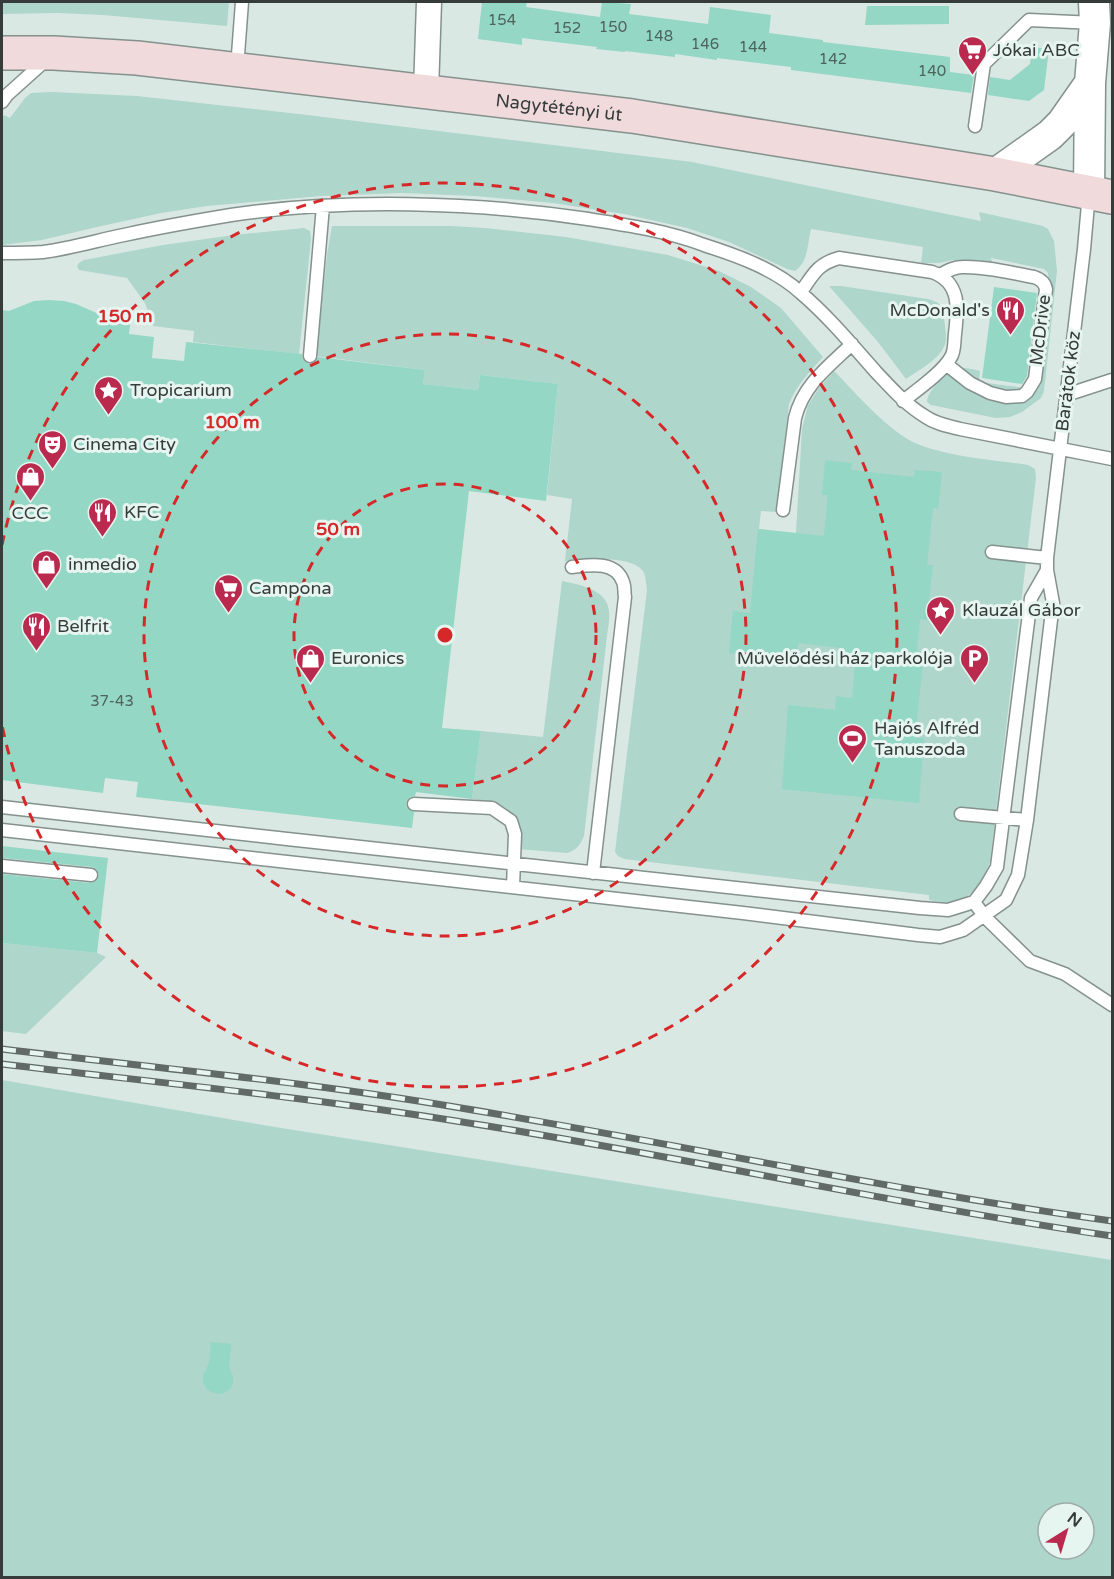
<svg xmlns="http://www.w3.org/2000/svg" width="1114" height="1579" font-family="'Varela Round',sans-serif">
<rect width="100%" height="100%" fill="#dae8e4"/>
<path fill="#aed6ca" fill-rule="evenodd" d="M2,2H229L227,26L103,15L58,13L2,14Z
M52,92L137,96L299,114L692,162L981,221L979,212L1043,226L1048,229L1054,241L1057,271L1044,391L1041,398L1022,412L1010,417L996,418L931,405L927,402C927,391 948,369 960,368C966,367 974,370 980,371L979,382L1027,388L1049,287L1048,273L1044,269L991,258L993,265L953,260L939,263H921L923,247L811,229C807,244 809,261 795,271L787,269L729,242L687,228L624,214L553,203L475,196L402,193L321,196L207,206L161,213L97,227L42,240L2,245V118L4,115L10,118L25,98L31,93Z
M332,226H451L485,228L566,237L668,255L719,271L751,287L781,308L823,357C810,372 796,385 789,404L776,512L761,511L759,529L796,533L802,429L808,405L819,388L834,371C856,393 891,435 920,445C951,457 995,460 1028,465L1035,469L1036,478L990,862C983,879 973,899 953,902C945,903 936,901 929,900V895L624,859L618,856L615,852L647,590C646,584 646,576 643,571C630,554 584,560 565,561L572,499L547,495L558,384L480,375L478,390L423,384L425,370L316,356L327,255Z
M304,228L310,231L311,239L299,354L193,342L194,331L153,326L145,303L127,278L79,270L77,266L79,263L84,260L163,245L234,235Z
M829,286H841L928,299C942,303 942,305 944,319C945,325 946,332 946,339C945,357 920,369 906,379L878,342Z
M562,581C580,585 607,589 609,611C610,619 608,628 607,636L584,836C580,845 577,850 567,853L518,849C514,809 512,805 472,799L481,731L543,737Z
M2,943L97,953L106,957L26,1034L2,1031Z
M2,1080L275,1127L1112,1260V1577L2,1578ZM1048,1513H1084V1549H1048Z"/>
<path fill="#93d7c4" d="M482,2H527L526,7L600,17L602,2H604L631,4L629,14L708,24L710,7L771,15L769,33L823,40V42L950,57V72L974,75L971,93L791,70V67L717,58V60L675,54V57L625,51V52L596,49L597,47L522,38V45L478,39Z
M867,6H949V24L865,25Z
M1032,47L1049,49L1044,90L1029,101L988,95L990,77L1010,80L1030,64Z
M994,287L1037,293L1027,376L1022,384L982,378Z
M49,300L64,301L76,304L101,315L112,323L130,324L129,334L154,337L152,358L184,361L186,342L302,354L303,360L309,364L314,363L318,357L425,370L423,384L478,390L480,375L558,384L546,501L469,491L442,728L481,731L472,799L416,792L415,796L410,797L406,803L407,808L414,812L412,828L136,797L138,782L105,778L103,793L2,780V310L9,311L34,301Z
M825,460L852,463L851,470L914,477L915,470L942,472L938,509L933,508L927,565H933L927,620L920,619L917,651L924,652L915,738H924L919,803L782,789L788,705L835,710L836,696L852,698L855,665L840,664L841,648L798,643L797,660L729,653L733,611L750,613L758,529L824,536L828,495H822Z
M2,846L108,858L97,953L2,943V874L90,883L97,880L99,875L96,869L92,867L2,858Z
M211,1342L231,1344L229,1367L233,1376V1383L230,1389L224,1393L218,1394L211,1392L206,1388L203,1382V1375L209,1363Z"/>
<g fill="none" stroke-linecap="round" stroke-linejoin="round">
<defs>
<path id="service" d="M237,68L242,2
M2,102L7,95L46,60
M975,126L984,64L1029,20L1095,23
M2,253C15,253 29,253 43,252C68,249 99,240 124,235C160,227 195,221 231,215C345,198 474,202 588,219C627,225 667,231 704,245C738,256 775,269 801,293C829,317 852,345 876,372C892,389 906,405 926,417C936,424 948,426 960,429L1112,459
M940,275C947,271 954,267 962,267C986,266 1011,273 1034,277C1040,279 1045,283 1046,289L1035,379L1027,392L1022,396L1006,397L990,393L970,383L946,364
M801,292C813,275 817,264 839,258L932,272C961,282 958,309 955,334C954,342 955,351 951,357C943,372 917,390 903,401
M310,356L323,206
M1066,395L1112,380
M783,510L795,418C803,385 829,366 852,344
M992,552L1047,558
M572,567C589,565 616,560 623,582C625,586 624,592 625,597L593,873
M414,804L492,808L511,821L515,834L513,887
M2,807L287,839L920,908L948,910L974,902
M961,814L1027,820
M2,830L743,913L918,935L940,937L963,930L1006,900L1018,875L1027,820L1053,603L1047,570V558L1084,249L1089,193
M2,866L91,875
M974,902L986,886L997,867L1031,598L1047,570
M974,902L985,917L1030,961L1065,974L1112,1005"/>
<path id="minor" d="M426,91L429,2"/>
<path id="tertiary" d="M995,174L1050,135L1062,123L1090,83
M1089,193L1090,83L1095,23L1094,2"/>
<g id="secondary">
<path id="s1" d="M2,53H54L137,58L632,116L995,174L1112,197"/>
</g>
</defs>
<use href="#service" stroke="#84918d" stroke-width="15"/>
<use href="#minor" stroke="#84918d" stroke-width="27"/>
<use href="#tertiary" stroke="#84918d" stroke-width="33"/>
<use href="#secondary" stroke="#84918d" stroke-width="36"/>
<use href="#service" stroke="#fff" stroke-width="12"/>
<use href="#minor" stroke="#fff" stroke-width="24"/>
<use href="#tertiary" stroke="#fff" stroke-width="30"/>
<use href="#secondary" stroke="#f0dadc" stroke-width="33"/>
<defs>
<path id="rail" d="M2,1049C155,1068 309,1082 461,1108C679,1144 894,1191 1112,1221
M2,1064C153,1082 305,1097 456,1121C675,1155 892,1204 1112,1236"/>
</defs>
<use href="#rail" stroke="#626a67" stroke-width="7"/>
<use href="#rail" stroke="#e7f5f1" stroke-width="4.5" stroke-dasharray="14" stroke-linecap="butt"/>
</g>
<g fill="none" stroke="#d62828" stroke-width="3" stroke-dasharray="10 8">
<circle cx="445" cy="635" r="151"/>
<circle cx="445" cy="635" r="301"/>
<path d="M2 545A452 452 0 1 1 2 725"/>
</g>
<defs>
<symbol id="supermarket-pin" viewBox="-11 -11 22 30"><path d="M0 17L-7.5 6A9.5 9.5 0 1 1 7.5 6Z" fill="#ba2a4f" stroke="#e7f5f1"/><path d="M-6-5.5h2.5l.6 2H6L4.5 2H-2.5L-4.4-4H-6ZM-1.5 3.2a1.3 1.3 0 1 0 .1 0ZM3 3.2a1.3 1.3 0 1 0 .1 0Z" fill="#fff"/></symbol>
<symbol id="restaurant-pin" viewBox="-11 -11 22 30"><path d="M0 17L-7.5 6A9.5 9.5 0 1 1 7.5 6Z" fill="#ba2a4f" stroke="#e7f5f1"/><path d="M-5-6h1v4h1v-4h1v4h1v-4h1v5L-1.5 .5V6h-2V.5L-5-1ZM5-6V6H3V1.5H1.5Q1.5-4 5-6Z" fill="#fff"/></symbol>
<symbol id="sight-pin" viewBox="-11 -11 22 30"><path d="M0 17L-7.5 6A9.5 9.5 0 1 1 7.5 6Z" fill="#ba2a4f" stroke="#e7f5f1"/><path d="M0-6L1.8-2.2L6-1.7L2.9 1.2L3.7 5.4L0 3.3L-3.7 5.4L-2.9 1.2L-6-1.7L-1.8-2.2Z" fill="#fff"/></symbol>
<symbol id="theatre-pin" viewBox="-11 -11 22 30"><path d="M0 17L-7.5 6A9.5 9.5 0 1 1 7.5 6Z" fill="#ba2a4f" stroke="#e7f5f1"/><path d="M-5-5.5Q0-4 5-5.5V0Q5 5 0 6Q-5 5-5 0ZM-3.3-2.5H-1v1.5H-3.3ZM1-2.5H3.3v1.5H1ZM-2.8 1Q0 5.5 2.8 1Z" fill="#fff"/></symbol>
<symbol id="shop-pin" viewBox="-11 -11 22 30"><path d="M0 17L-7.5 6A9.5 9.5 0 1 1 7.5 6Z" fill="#ba2a4f" stroke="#e7f5f1"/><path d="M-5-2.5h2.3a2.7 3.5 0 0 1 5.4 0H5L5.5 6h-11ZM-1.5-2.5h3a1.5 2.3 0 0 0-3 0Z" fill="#fff"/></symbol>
<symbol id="parking-pin" viewBox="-11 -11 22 30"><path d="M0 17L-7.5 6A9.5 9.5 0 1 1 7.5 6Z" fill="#ba2a4f" stroke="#e7f5f1"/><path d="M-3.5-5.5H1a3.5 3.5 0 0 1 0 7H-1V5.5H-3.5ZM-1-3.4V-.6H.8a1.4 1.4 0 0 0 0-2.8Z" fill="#fff"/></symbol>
<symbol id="stadium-pin" viewBox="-11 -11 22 30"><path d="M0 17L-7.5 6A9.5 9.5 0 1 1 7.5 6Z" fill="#ba2a4f" stroke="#e7f5f1"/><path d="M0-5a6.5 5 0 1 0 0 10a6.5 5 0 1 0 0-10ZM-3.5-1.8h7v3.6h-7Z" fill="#fff"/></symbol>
</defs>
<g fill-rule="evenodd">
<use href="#supermarket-pin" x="956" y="34" width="33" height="45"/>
<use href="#restaurant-pin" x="994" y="294" width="33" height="45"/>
<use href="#sight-pin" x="92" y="374" width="33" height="45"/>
<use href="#theatre-pin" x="36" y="428" width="33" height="45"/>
<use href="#shop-pin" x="14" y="460" width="33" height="45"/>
<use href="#restaurant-pin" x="86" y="496" width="33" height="45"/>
<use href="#shop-pin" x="30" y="548" width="33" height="45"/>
<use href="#supermarket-pin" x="212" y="572" width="33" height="45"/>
<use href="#sight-pin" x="924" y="594" width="33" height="45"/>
<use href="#restaurant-pin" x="20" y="610" width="33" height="45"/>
<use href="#shop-pin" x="294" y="642" width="33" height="45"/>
<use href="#parking-pin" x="958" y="642" width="33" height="45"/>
<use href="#stadium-pin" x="836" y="722" width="33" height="45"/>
</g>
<g text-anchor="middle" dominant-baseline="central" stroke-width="6" stroke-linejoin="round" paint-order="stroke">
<g font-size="15" fill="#4d635c">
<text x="502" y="20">154</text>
<text x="613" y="27">150</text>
<text x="567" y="28">152</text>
<text x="659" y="36">148</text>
<text x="705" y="44">146</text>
<text x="753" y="47">144</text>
<text x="833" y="59">142</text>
<text x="932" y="71">140</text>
<text x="112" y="701">37-43</text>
</g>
<g font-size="18" fill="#363c3a" stroke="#e7f5f1" text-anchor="start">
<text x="993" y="50">Jókai ABC</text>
<text x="990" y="310" text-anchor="end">McDonald's</text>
<text x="130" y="390">Tropicarium</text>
<text x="73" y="444">Cinema City</text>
<text x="124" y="512">KFC</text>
<text x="30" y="513" text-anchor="middle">CCC</text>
<text x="68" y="564">inmedio</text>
<text x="249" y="588">Campona</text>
<text x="962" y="610">Klauzál Gábor</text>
<text x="57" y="626">Belfrit</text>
<text x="331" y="658">Euronics</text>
<text x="953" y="658" text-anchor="end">Művelődési ház parkolója</text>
<text x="874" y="728">Hajós Alfréd<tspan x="874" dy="21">Tanuszoda</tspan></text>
</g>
<g font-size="18" fill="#363c3a" stroke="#e7f5f1">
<text stroke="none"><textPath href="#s1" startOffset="560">Nagytétényi út</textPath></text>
<text transform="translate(1040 330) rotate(-83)">McDrive</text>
<text transform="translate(1068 381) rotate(-83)">Barátok köz</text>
</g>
</g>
<circle cx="445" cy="635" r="9" fill="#d62828" stroke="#e7f5f1" stroke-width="3"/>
<g font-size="18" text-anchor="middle" font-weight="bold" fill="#d62828" stroke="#e7f5f1" stroke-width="6" stroke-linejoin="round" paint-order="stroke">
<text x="125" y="322">150 m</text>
<text x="232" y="428">100 m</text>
<text x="338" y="535">50 m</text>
</g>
<rect width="1114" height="1579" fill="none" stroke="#363c3a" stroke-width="6"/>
<g transform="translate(1066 1531) rotate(37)"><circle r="28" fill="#e7f5f1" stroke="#a0aba8" stroke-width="1.5"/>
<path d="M0-4.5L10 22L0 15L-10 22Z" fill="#ba2a4f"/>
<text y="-9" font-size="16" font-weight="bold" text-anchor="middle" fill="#363c3a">N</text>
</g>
</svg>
